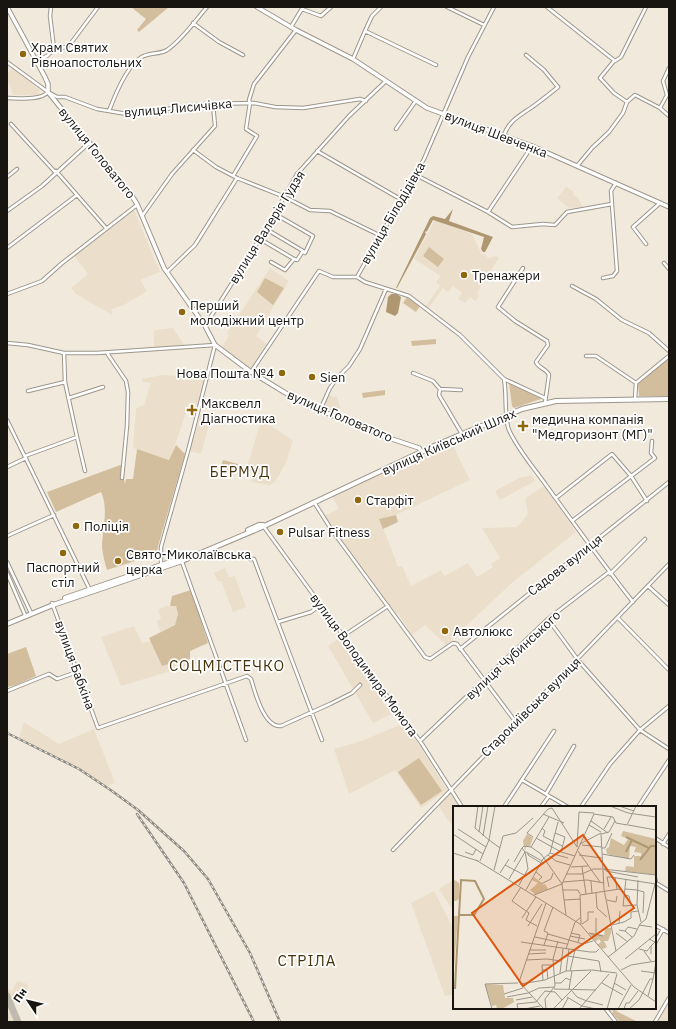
<svg xmlns="http://www.w3.org/2000/svg" width="676" height="1029" font-family="'IBM Plex Sans',sans-serif">
<rect width="100%" height="100%" fill="#f1eadc"/>
<path fill="#ebdfcb" d="M12,68L40,90L38,95H13L7,77V74Z
M566,187L573,191L574,196H577L583,207L569,208L557,198Z
M134,210L160,272L140,280L147,291L124,305L112,309V315L76,294L71,288L88,274L74,256Z
M435,220L472,234L482,255L485,254L488,258L496,256L499,258L482,284L477,294L479,296L476,301L470,297L465,303L458,299L462,293L453,286L448,292L443,288L428,309L425,307L440,286L436,282L441,276L414,259Z
M270,268L289,281L256,336L267,344L251,368H249L222,347L229,335L227,333Z
M173,328L185,346L154,348V330Z
M202,372L206,373L198,405L189,403L170,460L133,448L136,408L144,405L151,383L143,382L142,379L161,375L180,376H188L189,373L201,375Z
M327,395L337,397L340,408L338,413L322,407Z
M200,414L208,416L205,424L209,425L201,454L190,451Z
M261,420L293,440L286,463L275,482L269,485L251,482L256,469L248,464Z
M452,444L470,480L381,522L398,567L402,566L411,586L441,570L444,576L468,563L477,577L493,567L491,564L500,558L482,528L517,527L528,514L525,500L527,497L544,486L576,532L513,582L446,645L425,625L412,635L398,614H395L324,516L339,509L332,496Z
M532,475L535,481L500,500L495,491L519,478Z
M225,568L229,577L235,576L246,607L233,612L221,581H218L214,573Z
M165,606H176L178,614L175,625L160,632L157,621L161,618L158,610Z
M134,626L142,643L151,641L162,666L176,662L178,665L195,659L197,663L121,686L101,637Z
M338,639L392,714L373,723L328,646Z
M24,722L59,744L94,729L115,783L107,786L59,757L19,738Z
M402,724L421,747L447,790L421,808L395,770L349,794L334,749L361,741Z
M450,793L460,807H454V829L438,805Z
M454,879V912L439,889Z
M434,891L454,930V994L445,996L411,903Z
M19,981L27,984L28,987L25,995H19L16,997L13,1003L21,1022H7L9,1009L7,1003V988L12,991L16,982Z
M669,1000V1022H656Z"/>
<path fill="#d2be9d" d="M131,7H169L139,32L137,30L146,19Z
M429,247L444,259L438,267L423,256Z
M265,278L284,288L273,305L257,292Z
M407,297L420,306L416,312L403,303Z
M436,339V344L412,346L411,341Z
M669,358V396H639L638,384Z
M509,383L539,396L541,399L514,408L512,406Z
M385,390V395L363,398L362,393Z
M176,445L185,454L158,546L157,554L107,570C105,563 103,556 102,548C102,531 109,508 101,492L56,512L47,492L123,464L121,479H124L125,484L126,479H133L137,449L169,460Z
M223,460L238,464L235,474L220,469Z
M396,515L398,522L383,529L379,519Z
M191,590L208,643L190,651V659L178,665L176,662L162,666L149,638L175,625L178,614L176,606H170L172,596Z
M26,647L36,676L16,685L7,687V654Z
M419,758L442,791L421,805L398,772Z
M614,1010L638,1022H620L612,1013Z"/>
<path fill="#af9871" d="M453,209L449,221L493,237L485,252H483L481,249L484,237L433,220L427,231L425,232L426,234L397,288H396L430,218L433,216L445,219Z
M391,294H397L401,297L398,313L395,316L386,312L388,297Z"/>
<g fill="none" stroke-linecap="round" stroke-linejoin="round">
<path stroke="#c0baae" stroke-width="7" d="M7,996L18,1022"/>
<defs>
<path id="minor" d="M381,7L372,16L365,31L436,65
M447,7L484,25
M494,7L468,57L424,159L357,277L365,282L409,296L460,335L504,379L545,398
M547,7L615,61L621,57L646,7
M302,9L321,16L331,7
M193,23L219,42L243,55
M291,27L303,7
M54,49L66,47L71,43L98,7
M353,59L365,31
M36,61L47,56L54,49L50,16L51,7
M614,61L600,78L614,93L627,102
M7,62L48,92L57,97H65L97,109L127,114L205,104L254,103L275,107L303,108L360,99L366,101
M7,98C18,98 40,101 48,92
M660,108L667,95L663,81L669,68
M109,111C115,95 127,67 140,58C148,52 159,55 167,50C182,40 195,21 207,7
M11,124L55,172
M396,129L415,102
M504,136C508,120 523,114 535,105C543,99 551,93 558,87L544,70L526,55
M193,150L216,167L237,178L285,197L310,210L330,211L381,236
M317,151L402,200
M577,166L592,148L609,132L623,113L627,102L635,95L660,108L669,116
M56,171L106,228
M416,175L488,212L512,227L543,224L555,225L567,212L612,204
M233,176L257,136L246,129L250,103L249,100L254,84L296,30
M7,177L17,169
M7,211L42,186L90,142
M488,212L532,146
M275,214L313,236L305,253L303,251
M142,216L172,174L215,126L213,104
M266,229L303,251L297,260L294,259
M260,239L294,259L285,270L271,262
M646,244L633,227L660,203
M7,248L77,195
M664,263L669,269
M523,268L498,307L515,321L547,341L548,345L536,362C538,368 547,369 549,375L545,403
M167,272L195,245L237,178
M603,278L613,276L617,271L611,191L616,183
M572,286L596,299L622,320L649,333L669,351
M7,294L42,281L61,264L137,205
M205,326L266,229L297,174L349,116L386,81
M7,343L28,345L64,353H97L215,345L188,451L161,547V566
M64,353L65,382L77,437
M107,353L126,381L128,392L127,426L122,478
M586,356H596L636,383
M251,372L319,271L333,277H357
M413,373L433,381L440,389L461,390
M504,379C507,393 504,419 509,430C518,450 534,468 546,485C575,525 603,564 633,602
M440,389L439,395L462,434
M28,391L65,382
M69,398L103,387
M635,399L636,383L669,356
M320,410L330,388L337,378L349,366L360,349L386,289
M7,420L90,590
M25,456L77,437L85,471
M7,467L26,458
M556,498L612,454L631,476L647,501
M314,502L331,529L425,657L430,659L453,643L457,644L515,721
M572,521L655,458L651,453L652,441
M264,527L422,744L462,807
M7,536L54,515
M181,559L246,740
M250,559H254L264,586L322,740
M7,562L31,613
M7,573L25,615
M610,574L645,539
M648,586L669,605
M52,603L98,728L247,676L251,679C255,692 264,728 281,726L330,704L352,693L360,685
M618,618L669,670
M548,619L578,660L640,730L669,749
M278,622L311,612L320,605
M343,636L388,606
M460,649L669,482
M7,691L49,674L57,679L77,672
M420,741L548,619L609,572
M522,780L546,794
M549,796L568,807
M504,807L554,731
M541,807L549,796L546,794L574,746
M581,807L610,764L640,730L669,706
M638,807L669,760
M655,838L669,847
M663,844L669,834
M393,850L669,564
M655,878L656,883L669,891
M655,925L669,933
M655,943L663,929
M605,1008L616,1022
M609,1008H617
M655,1022L669,998"/>
<path id="major" d="M7,7L45,77L48,84V92L132,196L137,204L164,268L205,326L215,345L251,372L302,403L383,436L419,448L422,452
M257,7L296,30L353,59L427,108L532,146L669,207"/>
<path id="highway" d="M248,530L259,525H263
M65,598L176,560
M7,624L53,605L182,561L260,528L434,446L522,409L556,401L669,399"/>
</defs>
<use href="#minor" stroke="#9d968a" stroke-width="4.5"/>
<use href="#major" stroke="#9d968a" stroke-width="5.5"/>
<use href="#highway" stroke="#9d968a" stroke-width="6"/>
<use href="#minor" stroke="#fff" stroke-width="2.5"/>
<use href="#major" stroke="#fff" stroke-width="3.5"/>
<use href="#highway" stroke="#fff" stroke-width="4"/>
<defs>
<path id="rail" d="M7,733L79,769L112,791L138,810L184,851L208,879L250,953L280,1022
M137,814L184,883L254,1022"/>
</defs>
<use href="#rail" stroke="#8f8a81" stroke-width="2.5"/>
<use href="#rail" stroke="#fff" stroke-width="1" stroke-dasharray="3" stroke-linecap="butt"/>
</g>
<g fill="#8f670c" stroke="#fff" stroke-width="1.5">
<circle cx="23" cy="54" r="4"/>
<circle cx="464" cy="275" r="4"/>
<circle cx="182" cy="312" r="4"/>
<circle cx="282" cy="373" r="4"/>
<circle cx="312" cy="377" r="4"/>
<path d="M190 404h4v4h4v4h-4v4h-4v-4h-4v-4h4z"/>
<path d="M521 420h4v4h4v4h-4v4h-4v-4h-4v-4h4z"/>
<circle cx="358" cy="500" r="4"/>
<circle cx="76" cy="526" r="4"/>
<circle cx="280" cy="532" r="4"/>
<circle cx="63" cy="553" r="4"/>
<circle cx="118" cy="561" r="4"/>
<circle cx="445" cy="631" r="4"/>
</g>
<g text-anchor="middle" dominant-baseline="central" stroke-width="3.5" stroke-linejoin="round" paint-order="stroke">
<g font-size="13" fill="#181511" stroke="#fff" text-anchor="start">
<text x="31" y="47">Храм Святих<tspan x="31" dy="15">Рівноапостольних</tspan></text>
<text x="472" y="275">Тренажери</text>
<text x="190" y="305">Перший<tspan x="190" dy="15">молодіжний центр</tspan></text>
<text x="274" y="373" text-anchor="end">Нова Пошта №4</text>
<text x="320" y="377">Sien</text>
<text x="201" y="403">Максвелл<tspan x="201" dy="15">Діагностика</tspan></text>
<text x="532" y="419">медична компанія<tspan x="532" dy="15">"Медгоризонт (МГ)"</tspan></text>
<text x="366" y="500">Старфіт</text>
<text x="84" y="526">Поліція</text>
<text x="288" y="532">Pulsar Fitness</text>
<text x="126" y="554">Свято-Миколаївська<tspan x="126" dy="15">церка</tspan></text>
<text x="63" y="567" text-anchor="middle">Паспортний<tspan x="63" dy="15">стіл</tspan></text>
<text x="453" y="631">Автолюкс</text>
</g>
<g font-size="13" fill="#181511" stroke="#fff">
<text transform="translate(178 108) rotate(-5)">вулиця Лисичівка</text>
<text transform="translate(496 134) rotate(21)">вулиця Шевченка</text>
<text transform="translate(97 153) rotate(51)">вулиця Головатого</text>
<text transform="translate(393 213) rotate(-60)">вулиця Білодідівка</text>
<text transform="translate(267 227) rotate(-58)">вулиця Валерія Гудзя</text>
<text transform="translate(340 416) rotate(23)">вулиця Головатого</text>
<text transform="translate(449 442) rotate(-24)">вулиця Київський Шлях</text>
<text transform="translate(565 565) rotate(-38)">Садова вулиця</text>
<text transform="translate(513 655) rotate(-43)">вулиця Чубинського</text>
<text transform="translate(75 665) rotate(70)">вулиця Бабкіна</text>
<text transform="translate(364 665) rotate(54)">вулиця Володимира Момота</text>
<text transform="translate(531 707) rotate(-45)">Старокиївська вулиця</text>
</g>
<g font-size="14" letter-spacing="1" fill="#45310a" stroke="#fff">
<text x="240" y="472">БЕРМУД</text>
</g>
<g font-size="15" letter-spacing="1" fill="#45310a" stroke="#fff">
<text x="227" y="665">СОЦМІСТЕЧКО</text>
<text x="307" y="960">СТРІЛА</text>
</g>
</g>
<g transform="translate(453 806)">
<rect width="203" height="203" fill="#f1eadc"/>
<path d="M170,25L203,33V69L172,65L173,60L181,61V50H188V47L181,46L183,41L177,40L176,53L154,48L153,43L156,41L158,32L171,39L175,33L168,30ZM74,28L80,32L77,40H73L72,45L70,35ZM81,71L89,77L88,79L92,78L95,83L82,88L77,84L85,77L79,74ZM0,73L6,77V93L3,95H0ZM0,110H5L1,163H0ZM152,122H158V127L155,135H151L154,141L150,143L144,139L148,136L146,133L142,136L137,127L151,129ZM32,178L50,179L52,192H60L61,196L49,203H44L43,199L39,200Z" fill="#d2be9d"/>
<path fill="none" stroke="#af9871" stroke-width="2" d="M173,31L196,42M173,46L179,34M187,54L198,40H203M2,183L3,162L8,74L22,75L31,93L21,109H6"/>
<path fill="none" stroke="#9a958b" stroke-width="1" d="M25,0L22,22L36,34M42,0L36,34L47,42M157,0L175,7L203,11M166,0L181,5M126,6L141,7M90,8L111,17M138,15L155,27M136,19L148,26M175,19L203,24M89,22L92,25L90,30L109,40M5,23L33,41M151,23L158,11M26,26L30,0M102,27L112,31L108,46M0,28L30,48M30,30L35,0M80,31L74,27L95,3L99,2L124,41M83,32L108,46L122,50M127,38L148,27M129,39L149,41M78,41L96,11M124,41L126,6M69,42L71,40L78,41L88,48L109,78L81,89M149,42H152L159,27M125,45L147,76M12,46L20,49L23,43M73,46L89,55M0,47L25,55M75,47V49L88,57M97,47L115,52M149,48L178,53L181,49M95,49L103,55L117,59M126,49L149,52M23,54L127,118L181,181L203,196M27,55L36,34M61,56L69,42M52,59L71,69M118,61L135,60M129,61L133,88M152,62L153,65L185,71M150,63L203,69M41,64L50,30L63,27L80,12M83,66L89,71L86,74M47,67L56,53M113,68H129M129,68L140,63H149M162,71L164,83M56,73L72,46L69,42M173,73L170,100L184,99M185,74L184,99L188,116M138,75L139,88M110,76L134,74L151,77M88,78L98,73L100,67M66,79L75,63L72,45M68,81L59,95L76,107L73,114L84,120M156,81L154,71H157L203,78M172,83L184,84M73,84L90,53L97,47L105,16M110,84H125L127,88M184,84L191,86L190,107M143,87L144,102L154,111M171,89L176,90L178,99M111,94L128,93M154,94L163,96L164,90M113,109L109,78L141,8L160,11L163,17L174,19L183,0M69,112L83,91M143,112V128M166,117L167,105M128,118L127,89L167,83M129,118L135,114V106H141M159,119L171,116L178,112V106L185,105M186,119L199,121M75,120L89,98M166,124L172,125L179,131M172,125L175,121L184,123M118,127L127,129L125,136M136,127L150,130M163,127L175,136M95,128L130,138L140,135M117,130L132,133M82,131L114,138M196,133L202,136L198,140M68,136L137,146H143L146,143M91,139L95,127L91,125L100,101M113,143L122,116L127,112M186,143L194,145L198,140V148M76,144H93M163,145L181,130L187,118L193,113L202,78M191,145L198,155M75,148L93,147M115,150L146,155L148,166M155,151L163,145L151,83L148,28L156,26L162,15M172,153L203,128M73,154L94,153L108,155M89,164H94L95,173M168,164L178,159L203,155M113,165L116,143M117,165L122,144M188,165L203,167M107,167L110,143M90,174L89,159H100M102,177H108L113,172L117,174M149,177L170,189M161,177L173,184M67,178L92,174L113,165L139,164L164,167M101,183L143,184M116,183L119,165M119,185L124,191L134,195M75,187L86,182L102,181M51,188L70,182M195,190L200,173M54,191L75,187M114,191L129,200M63,194L79,191M134,195L150,199M83,196L92,185L102,186L109,194M129,200L143,203M39,203L32,178L65,177M65,203L64,198L83,196M71,203L87,200M91,203L66,176L93,97M93,203L92,193L102,180L100,153L105,135M100,203L138,165M109,203L115,192M126,203L156,168M154,203L164,168M165,203L178,179M171,203L173,197H176L185,185M176,203L186,194L197,173H200L203,156"/>
<path fill="#de560c" fill-opacity="0.15" stroke="#de560c" stroke-width="2" d="M130,29L181,102L70,180L19,107Z"/>
<rect width="203" height="203" fill="none" stroke="#181511" stroke-width="2"/>
</g>
<rect width="676" height="1029" fill="none" stroke="#181511" stroke-width="16"/>
<g transform="translate(28 1001) rotate(305)" stroke="#ffffff" stroke-width="3" paint-order="stroke">
<path d="M0-3L7 15L0 10L-7 15Z" fill="#181511"/>
<text y="-6" font-size="11" font-weight="bold" text-anchor="middle" fill="#181511">Пн</text>
</g>
</svg>
